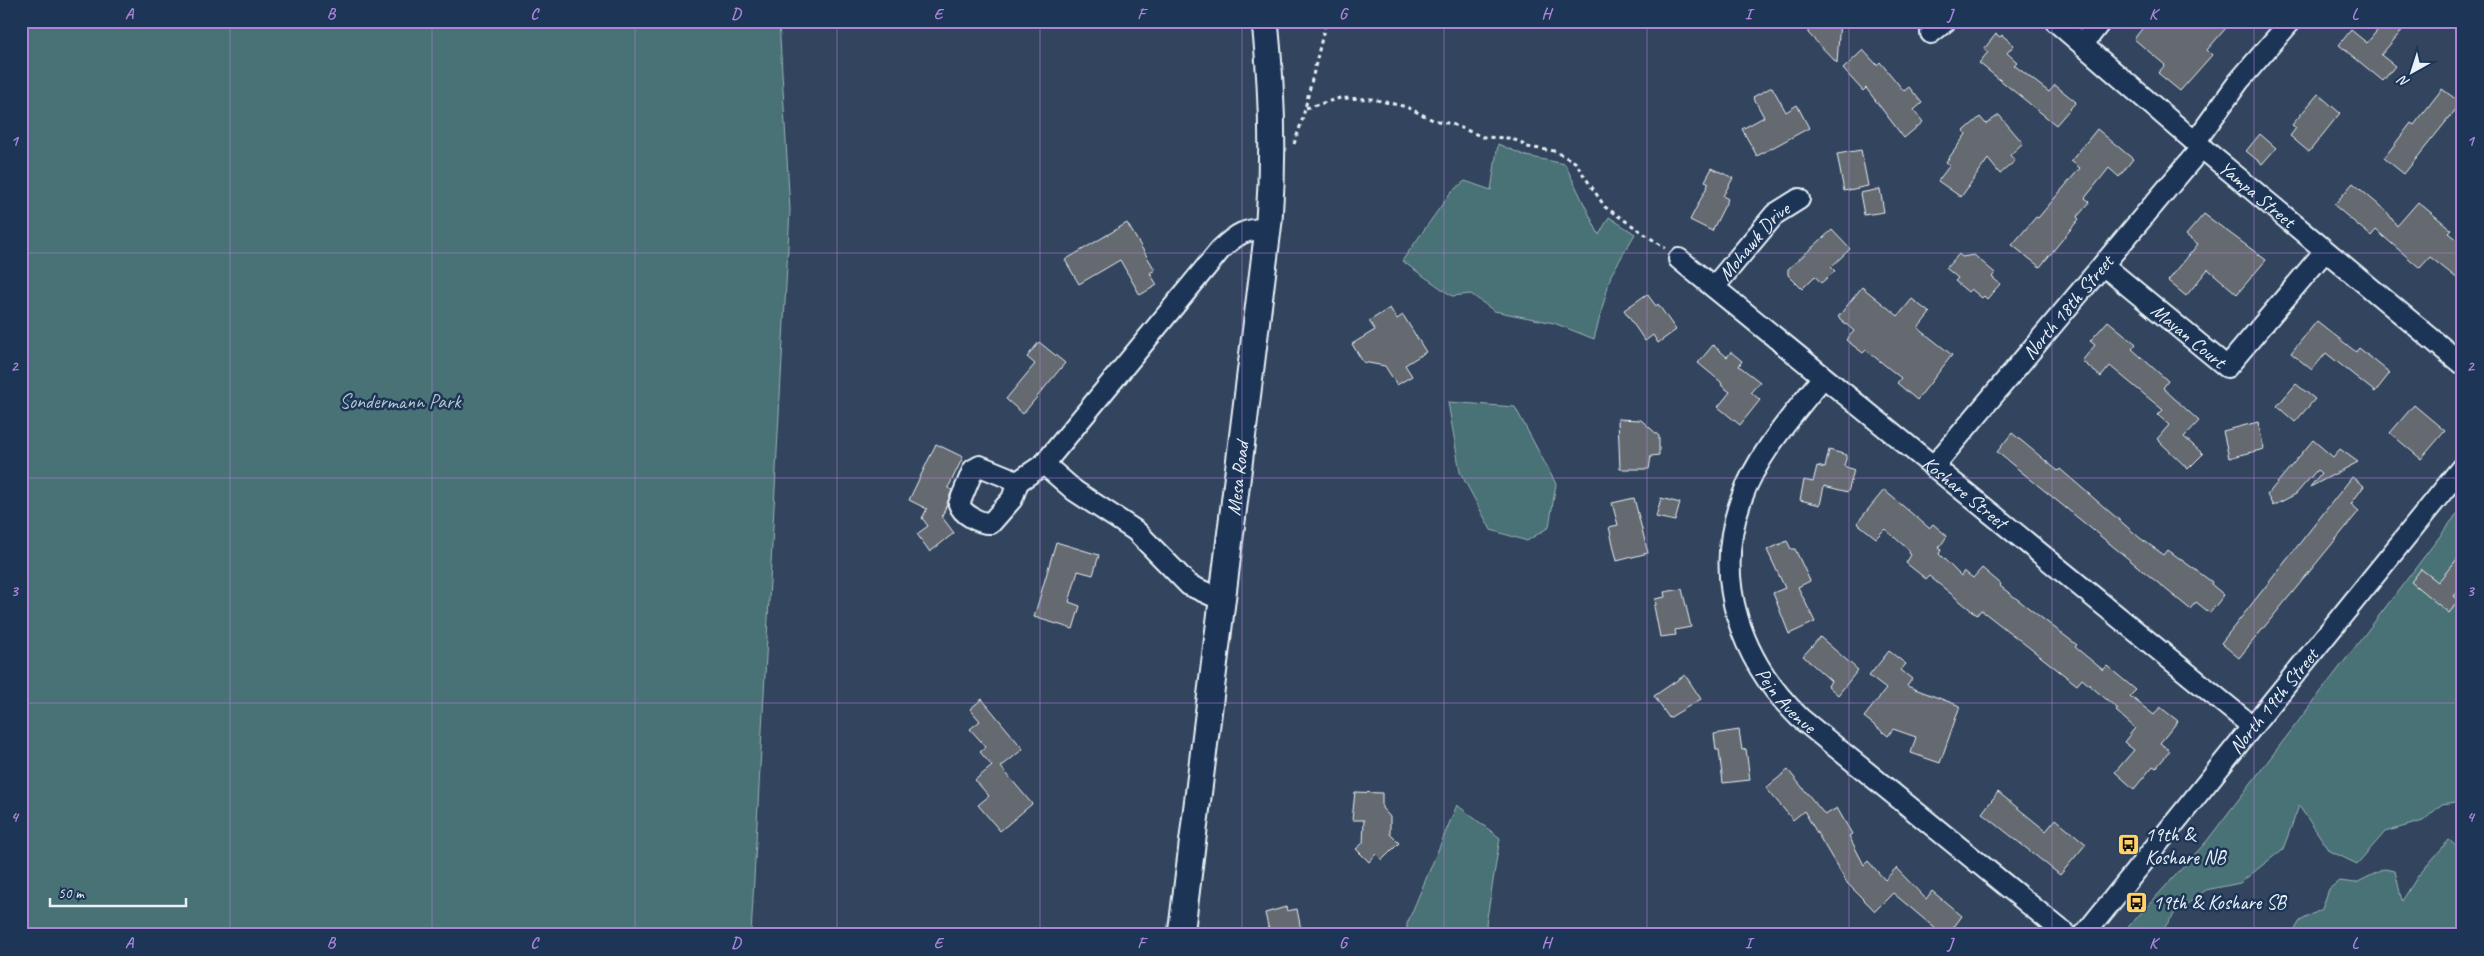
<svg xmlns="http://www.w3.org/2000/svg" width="2484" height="956" font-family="Caveat,sans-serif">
<rect width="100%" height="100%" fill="#33455e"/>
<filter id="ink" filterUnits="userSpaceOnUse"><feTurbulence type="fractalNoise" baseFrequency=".02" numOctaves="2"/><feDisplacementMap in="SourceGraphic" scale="10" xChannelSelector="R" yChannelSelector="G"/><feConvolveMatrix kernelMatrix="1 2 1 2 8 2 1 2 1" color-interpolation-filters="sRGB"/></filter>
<g filter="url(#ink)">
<path fill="#4a7276" stroke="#99b2b7" d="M21,21H779L790,210L751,935H21Z
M1498,144L1526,156L1565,164L1599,235L1609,217L1635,234L1611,275L1594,339L1554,323L1494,311L1471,294L1452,296L1402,261L1451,192L1465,181L1491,190Z
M1448,402L1515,407L1556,484L1549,527L1527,541L1491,530L1460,472Z
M2463,506V801L2442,804L2423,821L2385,832L2357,864L2330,851L2299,806L2283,849L2240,883L2206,890L2175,913L2159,935H2121L2206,842Z
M1457,805L1500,838L1486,924L1491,935H1407V924Z
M2449,840L2463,852V935H2321L2318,932L2314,935L2292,934L2300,921L2322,909L2329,889L2339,881L2356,883L2384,869L2395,871L2402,901L2418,876Z"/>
<path fill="#656a70" stroke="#e8f1f8" d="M1809,21H1840L1837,63L1808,33Z
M2148,21H2232L2207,50L2212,55L2180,91L2158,73L2165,65L2134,39Z
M2385,21H2410L2381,55L2395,66L2383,81L2339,45L2351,30L2367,43Z
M1996,34L2000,37L2002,35L2014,45L2007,53L2017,62L2014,65L2049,92L2055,85L2076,102L2056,125L1979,63L1988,52L1984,49Z
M1863,50L1877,65L1880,62L1904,91L1909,87L1922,103L1914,110L1923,122L1904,138L1866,88L1863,91L1843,69Z
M1772,87L1786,112L1797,105L1809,128L1757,156L1742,129L1764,117L1753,97Z
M2442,89L2461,103L2404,174L2384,158L2411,123L2414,125Z
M2318,94L2340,113L2309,152L2290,136L2296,128L2292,125Z
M1999,115L2023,143L2010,155L2015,161L2000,174L1988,159L1961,197L1938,181L1950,165L1946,162L1966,134L1964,131L1980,117L1986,124Z
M2097,129L2133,159L2119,177L2109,168L2085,198L2090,202L2077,217L2079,219L2040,267L2012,245L2036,217L2038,218L2080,168L2071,161Z
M2260,134L2276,148L2262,164L2246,151Z
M1861,150L1868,186L1844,191L1837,154Z
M1712,168L1733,178L1723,196L1728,199L1712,231L1690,220L1709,183L1705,181Z
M2353,183L2387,212L2397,226L2418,202L2452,230L2449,233L2463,244V283L2430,257L2420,268L2376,230L2371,236L2334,205Z
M1880,189L1884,212L1864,215L1860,193Z
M2204,214L2266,260L2237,294L2208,269L2186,296L2168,281L2198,244L2186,235Z
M1127,223L1155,270L1150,273L1157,285L1140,295L1120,260L1079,284L1065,260Z
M1832,230L1850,249L1831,267L1835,271L1821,283L1815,276L1802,289L1788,275V269Z
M1959,254L1962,257L1974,255L1995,273L1992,277L2000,284L1987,299L1984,296L1982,298L1971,289L1968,292L1955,281L1958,278L1946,268Z
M1862,287L1898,316L1912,299L1930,313L1918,328L1952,355L1917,400L1897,383L1901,378L1866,350L1863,353L1846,340L1854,331L1838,317Z
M1647,294L1656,306L1658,304L1676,330L1658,343L1653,335L1645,341L1624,310Z
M1390,308L1397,319L1403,315L1426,352L1405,365L1412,376L1397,385L1385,366L1363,362L1352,344L1375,330L1369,321Z
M2108,321L2136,344L2132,349L2168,381L2163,388L2199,421L2184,437L2203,454L2188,469L2157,439L2169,425L2158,415L2163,410L2110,366L2101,377L2082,361L2095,345L2090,341Z
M2317,321L2356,352L2359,348L2390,373L2375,392L2326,353L2312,370L2291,353Z
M1039,342L1065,363L1023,414L1006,399L1035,364L1027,357Z
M1713,345L1727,357L1731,352L1742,361L1739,366L1760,382L1751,392L1760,400L1740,425L1718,407L1730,392L1722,386L1721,382L1698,363Z
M2296,384L2315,399L2295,422L2277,406Z
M2414,405L2445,431L2421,459L2390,433Z
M1618,419L1641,420L1659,436V455L1651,456L1649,469H1620Z
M2258,422L2264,449L2229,458L2223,431Z
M2012,433L2058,471L2060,469L2140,538L2164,555L2168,550L2212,582L2211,584L2224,595L2210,613L2196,602L2190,609L1997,452Z
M2313,440L2333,457L2340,449L2358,462L2310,487L2321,473L2317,470L2296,494L2273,506L2267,495Z
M936,444L963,457L948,488L952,490L942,517L954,533L930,552L917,534L928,526L922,518L927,509L909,500Z
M1829,450L1847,455L1844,466L1854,470L1848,492L1824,486L1820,505L1800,500L1804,480L1813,482L1817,466L1825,468Z
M2352,477L2364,486L2351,504L2359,511L2239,658L2221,643Z
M1884,490L1929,528L1933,524L1947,536L1939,548L1941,550L1939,554L1961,576L1964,571L1973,578L1982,568L2001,584L2000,586L2077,645L2075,647L2103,670L2107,666L2136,690L2130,696L2154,715L2160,707L2178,721L2160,743L2170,751L2156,768L2153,766L2134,789L2115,772L2134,750L2124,742L2135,728L2116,711L2118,709L2082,679L2077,685L1981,610L1977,615L1929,576L1926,579L1906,563L1911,555L1909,553L1910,551L1885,529L1876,538L1857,523Z
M1634,498L1648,553L1617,561L1609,527L1618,525L1612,503Z
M1661,498L1680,503L1675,521L1656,517Z
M1787,541L1791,549H1795L1810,581L1798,587L1815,622L1789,634L1773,593L1785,588L1767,550Z
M1056,542L1099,555L1093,575L1078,571L1069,602L1080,606L1073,629L1034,617Z
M2463,552V586L2454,596L2459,600L2449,613L2411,582L2421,569L2438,582Z
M1682,589L1691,627L1675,630L1676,635L1660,637L1654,606L1656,605L1655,599L1665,597L1664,592Z
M1820,637L1858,670L1838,695L1828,686L1831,681L1803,656Z
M1889,651L1906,664L1901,670L1912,679L1907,686L1960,706L1940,763L1911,753L1916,737L1893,729L1888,736L1864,717L1886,689L1869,676Z
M1685,675L1701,699L1669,718L1654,696Z
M982,699L1023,749L1001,767L1032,804L1000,831L978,805L989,796L975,780L992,766L980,752L986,747L970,729L980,721L970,709Z
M1739,730L1742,750L1746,749L1750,780L1723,783L1719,750H1716L1714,734Z
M1788,770L1825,815L1837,808L1852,834L1849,836L1864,865L1868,861L1885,880L1896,868L1926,899L1932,891L1962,916L1948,935H1943L1893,893L1875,911L1847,883L1804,811L1793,820L1766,788Z
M1355,792L1382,793V808L1390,817V834L1399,843L1382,860L1376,854L1369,862L1356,849L1363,843L1364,820H1352Z
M1998,792L2046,831L2056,819L2086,844L2060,875L1982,813Z
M1286,907L1287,911L1297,909L1302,935H1270L1265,913Z"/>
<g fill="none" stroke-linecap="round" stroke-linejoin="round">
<defs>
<g id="minor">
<path id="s1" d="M2055,21L2195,142L2463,365"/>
<path d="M1931,33L1946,21"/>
<path d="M2083,44L2101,21"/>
<path d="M2195,142L2239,81L2291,21"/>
<path id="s2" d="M1679,259L2252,726"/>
<path id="s3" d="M2103,265L2227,367L2325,251"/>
<path id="s4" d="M1714,287L1775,214L1799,199"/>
<path id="s5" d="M1823,377C1794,414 1757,454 1741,500C1712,580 1741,661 1800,718L2067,935"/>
<path d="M1044,464L1221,249C1238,233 1244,230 1268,228"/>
<path d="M980,466L1007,477L1017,485L1012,499L991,523C980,524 962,514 959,504L973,470Z"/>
<path id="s6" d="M1933,467L2202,147"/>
<path d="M1016,483L1044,464L1075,491L1136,531L1189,585L1222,600"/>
<path id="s7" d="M2084,935L2463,466"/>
</g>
<g id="major">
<path id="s8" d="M1181,935L1269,221C1274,154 1272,88 1265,21"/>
</g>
</defs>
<use href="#minor" stroke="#e8f1f8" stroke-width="24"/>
<use href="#major" stroke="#e8f1f8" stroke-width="29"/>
<path stroke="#e8f1f8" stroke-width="3" stroke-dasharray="4 4" stroke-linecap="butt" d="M1306,108L1340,98L1372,99L1407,107L1433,120L1452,124L1483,137L1508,138L1518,141L1527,147L1554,151L1575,162L1605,207L1665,248
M1294,144L1302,121L1326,21"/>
<use href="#minor" stroke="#1d3557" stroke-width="20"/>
<use href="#major" stroke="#1d3557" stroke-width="25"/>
</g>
</g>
<path fill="none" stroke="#ac85d9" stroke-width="1" stroke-opacity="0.55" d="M230,21V935M432,21V935M635,21V935M837,21V935M1040,21V935M1242,21V935M1444,21V935M1647,21V935M1849,21V935M2052,21V935M2254,21V935M21,253H2463M21,478H2463M21,703H2463"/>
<defs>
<symbol id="bus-square" viewBox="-11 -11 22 22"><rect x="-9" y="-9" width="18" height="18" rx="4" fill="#ffd166" stroke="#1d3557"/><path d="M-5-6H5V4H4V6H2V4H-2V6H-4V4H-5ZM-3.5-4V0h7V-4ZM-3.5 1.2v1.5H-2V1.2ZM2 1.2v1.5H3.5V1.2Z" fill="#111"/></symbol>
</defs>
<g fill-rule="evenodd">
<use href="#bus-square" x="2116" y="832" width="25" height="25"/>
<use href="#bus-square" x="2124" y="890" width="25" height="25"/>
</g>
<g text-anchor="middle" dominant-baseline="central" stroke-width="5" stroke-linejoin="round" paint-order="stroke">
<g font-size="20" fill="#e8f1f8" stroke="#1d3557">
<text stroke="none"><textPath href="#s1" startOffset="266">Yampa Street</textPath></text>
<text stroke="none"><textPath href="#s4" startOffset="61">Mohawk Drive</textPath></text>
<text stroke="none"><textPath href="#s6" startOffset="209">North 18th Street</textPath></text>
<text stroke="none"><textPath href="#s3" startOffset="111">Mayan Court</textPath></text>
<text stroke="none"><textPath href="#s8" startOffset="460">Mesa Road</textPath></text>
<text stroke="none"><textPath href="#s2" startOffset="369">Koshare Street</textPath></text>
<text stroke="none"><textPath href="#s5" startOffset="365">Pejn Avenue</textPath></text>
<text stroke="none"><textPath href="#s7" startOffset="301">North 19th Street</textPath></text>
</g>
<g font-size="20" fill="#b1c5ca" stroke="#1d3557">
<text x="400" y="401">Sondermann Park</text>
</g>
<g font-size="20" fill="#e8f1f8" stroke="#1d3557" text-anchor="start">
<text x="2145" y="834">19th &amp;<tspan x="2145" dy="23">Koshare NB</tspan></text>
<text x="2153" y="902">19th &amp; Koshare SB</text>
</g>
</g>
<rect width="2484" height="956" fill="none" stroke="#1d3557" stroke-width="55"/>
<g transform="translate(2412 72) rotate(219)" stroke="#1d3557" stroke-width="4" paint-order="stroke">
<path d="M0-4L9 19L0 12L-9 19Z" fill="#e8f1f8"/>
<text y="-8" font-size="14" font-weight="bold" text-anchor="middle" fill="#e8f1f8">N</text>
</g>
<path d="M50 898v8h136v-8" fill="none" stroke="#e8f1f8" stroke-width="2.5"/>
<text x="58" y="898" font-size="15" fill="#e8f1f8" stroke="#1d3557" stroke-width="4" paint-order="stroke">50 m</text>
<rect x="28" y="28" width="2428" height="900" fill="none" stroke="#ac85d9" stroke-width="2"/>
<g font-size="16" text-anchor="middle" font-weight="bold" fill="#ac85d9">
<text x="129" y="19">A</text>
<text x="331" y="19">B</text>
<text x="534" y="19">C</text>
<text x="736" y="19">D</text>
<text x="938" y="19">E</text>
<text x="1141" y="19">F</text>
<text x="1343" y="19">G</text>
<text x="1546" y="19">H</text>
<text x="1748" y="19">I</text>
<text x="1950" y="19">J</text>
<text x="2153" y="19">K</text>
<text x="2355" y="19">L</text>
<text x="14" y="146">1</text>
<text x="2470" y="146">1</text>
<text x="14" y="371">2</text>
<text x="2470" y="371">2</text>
<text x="14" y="596">3</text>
<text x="2470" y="596">3</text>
<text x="14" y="822">4</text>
<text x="2470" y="822">4</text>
<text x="129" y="948">A</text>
<text x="331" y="948">B</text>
<text x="534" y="948">C</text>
<text x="736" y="948">D</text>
<text x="938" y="948">E</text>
<text x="1141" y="948">F</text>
<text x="1343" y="948">G</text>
<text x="1546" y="948">H</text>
<text x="1748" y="948">I</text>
<text x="1950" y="948">J</text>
<text x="2153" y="948">K</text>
<text x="2355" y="948">L</text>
</g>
</svg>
